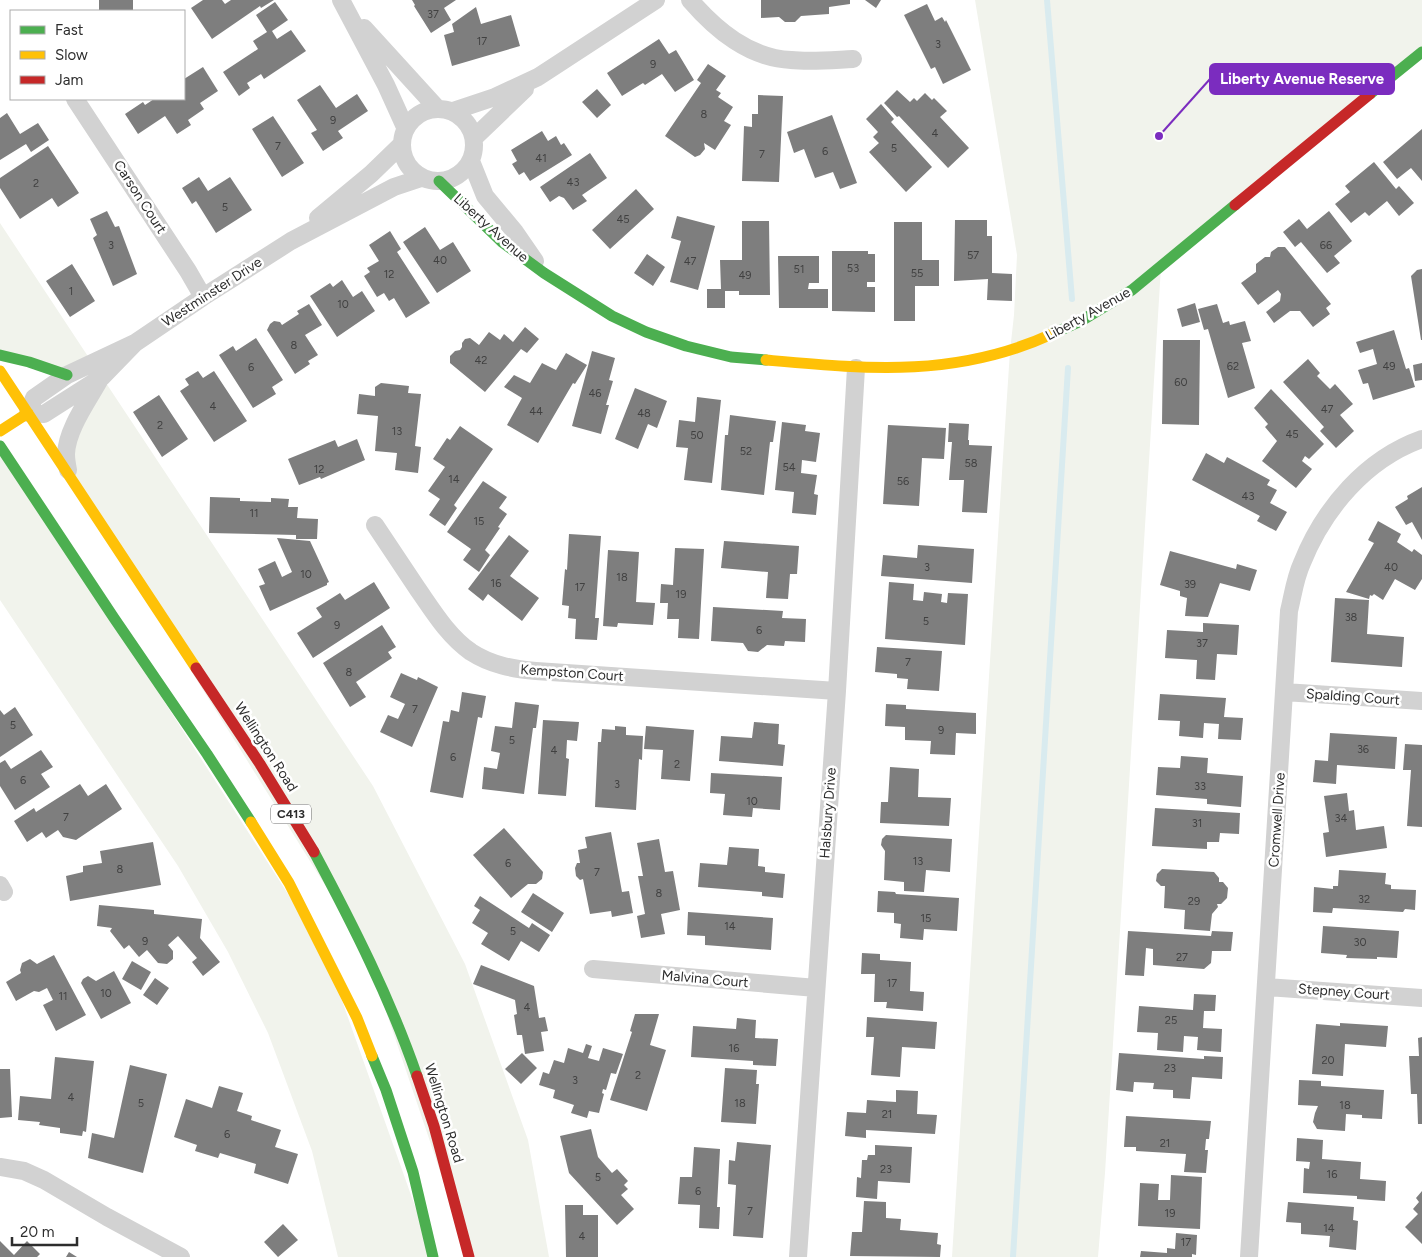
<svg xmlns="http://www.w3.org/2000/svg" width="1422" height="1257" font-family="Figtree,sans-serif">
<rect width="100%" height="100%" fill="#fff"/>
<path fill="#f1f3ec" d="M975,0H1422V52L1161,267L1105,1173L1098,1257H952L1003,457L1010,351L1014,315L1017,255Z
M0,223L93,364L67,375L0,355Z
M102,377L373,786L465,964L528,1140L549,1257H469L365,949L68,474L69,440Z
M0,446L324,950L433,1257H338L312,1151L268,1033L228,952L178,866L0,600Z"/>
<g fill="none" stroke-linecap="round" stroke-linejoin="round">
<path stroke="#d9ebef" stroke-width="6" d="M1047,0L1072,299
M1013,1257L1068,368"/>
</g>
<path fill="#7e7e7e" d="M99,0H133V11H99Z
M203,0H222L225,4L231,0H274L261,8L260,6L212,39L191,8Z
M412,0H456L444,8L451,20L431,33L414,6L415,5Z
M761,0H850V4L829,7V14L801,16L795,22H785L779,17L761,18Z
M865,0H881L876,8Z
M275,2L288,20L272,31L277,39L291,30L306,51L264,79L261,74L247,83L250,88L239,96L223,72L258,49L253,41L267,32L256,15Z
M927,4L935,21L942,17L945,22L946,20L971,70L943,84L935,67L931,69L904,15Z
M476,7L481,24L511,15L520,46L452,66L444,35L454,32L452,24Z
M659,39L669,54L676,50L694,80L675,92L662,74L645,85L643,83L622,96L607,73Z
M708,64L726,76L716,90L721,93L718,97L733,107L724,121L731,125L715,150L704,143L705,149L700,155L695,157L665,136L701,83L697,80Z
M203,67L218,91L200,103L204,109L188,120L191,125L177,134L165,116L138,134L125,114L143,102L145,105L154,99H184V79Z
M320,85L336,108L357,94L368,111L338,131L343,138L323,151L311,133L317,130L297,100Z
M597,89L611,105L597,118L582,102Z
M897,90L910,102L914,98L917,101L925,93L932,100L934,98L947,111L940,117L969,148L948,168L899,116L897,117L884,103Z
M758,95L783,96L779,182L742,181L744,126L752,127V114H758Z
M881,104L894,119L891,122L932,167L906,192L869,152L879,143L873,137L878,132L866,119Z
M7,113L20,134L38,123L49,140L31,152L26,144L0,160V118Z
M832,115L857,183L840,189L833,172L815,178L804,149L794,153L787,132Z
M273,116L304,163L282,177L252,129Z
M1422,129V181L1411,168L1397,179L1383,162Z
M542,131L548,141L556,136L561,145L564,143L572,155L530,181L524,172L519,175L512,164L517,161L511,150Z
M48,146L79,193L58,207L52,198L20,219L0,188V178Z
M590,153L607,178L582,195L587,201L573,210L564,198L559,196L550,202L540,187Z
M1374,162L1396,189L1399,186L1414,203L1399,216L1387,201L1369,216L1365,212L1351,223L1335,204L1350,192L1345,186Z
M199,177L208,191L230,177L252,210L216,233L196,201L192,204L182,188Z
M636,189L654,209L610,249L592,230Z
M107,211L115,227L119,226L137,274L113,286L93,238L97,235L90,219Z
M1329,211L1352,241L1334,256L1340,263L1327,273L1301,242L1295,247L1283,232L1299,219L1307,229Z
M677,216L715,226L698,290L670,282L681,241L671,238Z
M955,220H987V236H992V273L1012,274V301L987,300L988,279L954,281Z
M742,221H769L770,295H739V291H725V308H707V289H721L720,260H742Z
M894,222H922V260H939V286H915V321H894Z
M425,227L440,250L453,242L471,271L437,293L403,242Z
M390,231L401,249L397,252L430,303L406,318L394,298L389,301L384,293L377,297L364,276L370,272L367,268L379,261L369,245Z
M1278,247H1285L1331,304L1326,308L1330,314L1313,327L1300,311H1290L1274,323L1266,312L1280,301L1281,294L1278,290L1258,305L1241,283L1256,272V264L1265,257H1270L1271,252Z
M832,251H868V254H875V282H867V287H875V312L832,311Z
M647,254L665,267L653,286L634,273Z
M778,256H819V283H809L808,289H828V308H779Z
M72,264L95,301L70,317L46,281Z
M1422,269V340H1421L1411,276L1417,270Z
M342,280L353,297L362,291L375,311L337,337L310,296L330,283L333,287Z
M1195,303L1200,322L1182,327L1177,309Z
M309,304L322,325L305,335L318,355L308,361L310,364L295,374L267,330L270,324L274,321L280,322L282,325L299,314L297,311Z
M1217,304L1223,323L1229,321L1230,325L1245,321L1251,341L1242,343L1255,388L1228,398L1208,329L1204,330L1198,309Z
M525,327L539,339L527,353L521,349L485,392L450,363V356L455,351L460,350L462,347V343L465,339L470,338L479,345L489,332L500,340L504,334L513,342Z
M1394,330L1406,369L1409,368L1415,387L1373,400L1368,383L1363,384L1358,370L1377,364L1373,349L1360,353L1356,342Z
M256,338L283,380L272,387L276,394L253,408L219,355L233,346L236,351Z
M1163,340H1200L1199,425L1162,424Z
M592,351L615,358L609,380L613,381L606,405H609L601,434L572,426Z
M566,353L587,365L575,384L573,383L538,443L507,425L522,398L504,387L514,375L530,383L542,363L556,370Z
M1308,359L1320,373L1317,376L1330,389L1335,384L1353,404L1340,415L1354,431L1336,448L1320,431L1324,427L1283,382Z
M1422,363V380L1415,381L1413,365Z
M198,371L203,378L214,371L247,421L214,442L180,391L189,385L185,379Z
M381,383L409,386L408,393L421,394L415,446L421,447L418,473L395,470L397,453L375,451L378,416L357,414L359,394L375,396V387Z
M635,388L667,401L657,428L648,424L638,449L615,439Z
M1271,389L1324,444L1309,459L1305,456L1302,461L1312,469L1296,488L1262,461L1277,441L1265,427L1268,424L1254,408Z
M159,395L188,439L162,457L133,412Z
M697,397L721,400L712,483L684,480L688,448L676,447L679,420L695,422Z
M730,415L776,421L773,442H770L764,495L721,490L725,435H728Z
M782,422L806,425L805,431L820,433L816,462L802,460L801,473L817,475L814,494L818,495L816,515L792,513L794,492L775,490Z
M949,423L969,424L968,440H969V445L992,446L987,513L962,512L964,480H949L952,442H948Z
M888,425L946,428L944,459L922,458L919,506L883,504Z
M460,426L493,449L454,505L457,508L445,526L429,515L440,499L428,491L445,467L433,459L447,438L450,440Z
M357,439L365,460L321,479L320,477L299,485L288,459L335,440L338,447Z
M1206,453L1224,463L1227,457L1270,480L1267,485L1277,490L1270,503L1287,512L1276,531L1257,521L1260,516L1192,480Z
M483,481L507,497L499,508L507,514L498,527L500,528L485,550L490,555L479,572L463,560L471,549L447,532Z
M1422,487V540L1412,522L1406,525L1395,507L1408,499L1407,496Z
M210,497L240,498V501L271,502V498L289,499L288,507H298L297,518L318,519L317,539H296V535L209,533Z
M1378,521L1401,534L1397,542L1412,552L1414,549L1422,555V579L1415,590L1395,579L1383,600L1374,594L1372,596L1370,595L1369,599L1346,592L1374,543L1368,540Z
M569,534L601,536L595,618H599L597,640L575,639L576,619L568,618L569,606L562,605L565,569L567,570Z
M509,535L529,551L510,576L539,598L522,621L488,594L483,601L468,589Z
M277,538L310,541L329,582L327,583V585L270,611L259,586L265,584L258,569L275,561L282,577L292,572Z
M724,541L799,546L797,574H790L788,599L766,598L768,572L721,568Z
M918,545L974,549L972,583L881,576L883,555L917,558Z
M675,548L704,549L699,639L678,638L679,619H667L668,603H660L661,584L673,585Z
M608,550L639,552L636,602L655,603L653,625L618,623L617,627L603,626Z
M1170,551L1236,569L1237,564L1257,570L1250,591L1220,583L1208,617L1185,616L1187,598L1180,596V591L1160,585Z
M374,582L390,608L313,658L297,633L322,617L316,608L340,593L345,600Z
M889,582L914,584L913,600L923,601L924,592L942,594L941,602L947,603L948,593L968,594L965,645L885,639Z
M1335,598L1369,600L1367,634L1404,637L1402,667L1331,662Z
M713,607L783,611L782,618L806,619L805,642L785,641L784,646L767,645L758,652L748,651L743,643L711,641Z
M1203,623L1239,625L1237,655L1217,654L1215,680L1196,679L1197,660L1165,658L1167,630L1203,632Z
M382,625L396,647L388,652L392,658L356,682L366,697L350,707L323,663Z
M877,647L942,651L939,691L907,689L908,679L897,678V674L875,672Z
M401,673L417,680L418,677L438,687L412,747L380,732L388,715L398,719L405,704L390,697Z
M462,692L486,696L482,718L478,717L463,798L430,792L443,721L449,722L451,710L459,712Z
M1160,694L1226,698L1224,717L1243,718L1241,740L1218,739L1219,724L1204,723L1203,738L1179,736L1180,721L1158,720Z
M515,702L539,705L536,728H533L524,794L482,789L484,767L497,769L500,753L491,751L495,726L512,728Z
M886,704L906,705V709L976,713V734L956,733L955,755L930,754L931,741L905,740V727L885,726Z
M15,707L33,735L0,757V710L4,715Z
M543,720L579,722L577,741L567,740L566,758L569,759L566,796L538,794Z
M754,722L779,724L778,744L785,745L783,766L719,761L721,736L752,738Z
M615,726L626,727V735L643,736L642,760L639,759L636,810L595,807L598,742H601L602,729L615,730Z
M646,726L694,730L690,781L661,779L663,750L644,749Z
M1330,733L1397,737L1395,769L1337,765L1336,784L1313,782L1315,760L1328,761Z
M1405,744L1422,745V827L1407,826L1411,770H1403Z
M41,750L53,767L41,774L50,787L15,810L0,786V763L5,760L11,769Z
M1181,756L1208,758L1207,773L1243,776L1241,807L1207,804V799L1156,795L1158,767L1180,768Z
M890,767L919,769L918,797L951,798L949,826L880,823L881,802H888Z
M711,773L782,777L780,810L753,808L752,817L723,815L725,794L710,793Z
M80,784L88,796L106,784L122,809L76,840L63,837L58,830L46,838L42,832L27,842L14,821L34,808L36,812Z
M1347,793L1349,811L1354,810L1356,830L1384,826L1387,848L1326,857L1323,833L1329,832L1324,796Z
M1155,808L1240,813L1239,834L1220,833L1219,842H1207V849L1152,846Z
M504,828L543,872L542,879L536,884H528L511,898L473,855Z
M611,832L622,892L629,891L633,913L612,917L611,911L590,914L583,879L580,880L576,876L575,868L577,863H580L578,850L587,848L585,837Z
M886,835L952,839L950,872L926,870L924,892L904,891V882L884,880L885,851L881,845L882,839Z
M659,839L665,872L673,871L680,910L661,914L665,934L641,938L637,916L645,914L638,876H643L637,843Z
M153,842L161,885L70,901L66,876L83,872V866L102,863L100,851Z
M729,847L759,849L758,866L765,867V872L785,874L783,898L762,896V892L698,887L700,863L727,865Z
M1162,869L1214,872L1219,878V882H1223L1228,888L1227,898L1221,904H1217L1218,907L1212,914L1210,931L1184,929L1185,910L1164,908L1165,886H1161L1156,881L1157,874Z
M1339,870L1386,873L1385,884L1391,885V889L1416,890L1415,910L1405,909L1403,912L1333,908L1332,913L1313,912L1314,887L1333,889V886H1338Z
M878,891L895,892L896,894L959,898L957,931L924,929L923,940L900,938L901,924L894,923V913L877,912Z
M533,893L564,913L552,932L521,912Z
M480,896L529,928L532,923L550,935L539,952L521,941L509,961L481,944L488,933L472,923L480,910L474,906Z
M99,905L154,910V914L202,919L200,938L220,962L203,976L192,962L197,958L178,936L168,945L173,951V959L167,964L158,963L147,950L139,957L129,945L124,949L110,931L112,928L97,926Z
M688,912L773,918L771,950L705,945V936L687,935Z
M1323,926L1399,931L1397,958L1377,957V959L1346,958L1347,955L1321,953Z
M1128,931L1211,936L1212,931L1233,932L1231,951H1212L1211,963L1204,969L1153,965V949L1146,948L1144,976L1125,975Z
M862,953L880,954V960L911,962L910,991L924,992L923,1011L886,1008L887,1002H874L875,974H861Z
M54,955L86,1015L56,1031L43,1005L53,1000L47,988L39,992L34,991L16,1001L6,982L21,973L20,970L22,963L30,959L37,964Z
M132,961L151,972L141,990L122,979Z
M481,965L534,986L539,1018L545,1017L548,1031L541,1032L544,1051L525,1054L522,1035H517L514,1015L517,1014L515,1000L473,984Z
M114,971L131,1003L101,1019L81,983L83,979L88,976L96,981Z
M155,978L169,988L157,1005L143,995Z
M1194,994L1216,995L1215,1011H1204L1203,1028L1222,1029L1221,1052L1197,1050L1198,1037L1184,1036L1183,1052L1157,1050L1158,1033L1137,1032L1139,1006L1193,1010Z
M635,1014H659L650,1045L666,1050L647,1111L610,1100L632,1032L630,1031Z
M867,1017L937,1022L935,1049L902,1047L900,1077L871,1075L874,1037H866Z
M737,1018L756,1020L755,1038L778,1039L776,1066L753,1065V1061L691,1057L693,1026L736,1029Z
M1340,1023L1388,1026L1386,1047L1345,1044L1343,1076L1312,1074L1316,1024L1340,1026Z
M1422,1037V1124H1418L1417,1094H1411L1409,1056H1419L1418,1038Z
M586,1044L592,1046L588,1058L599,1061L603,1048L623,1054L616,1074L611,1073L606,1090L603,1089L602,1093L604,1094L599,1113L589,1111L587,1118L571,1113L574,1105L553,1098L555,1090L539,1085L543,1072L549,1074L554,1060L564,1063L568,1048L583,1053Z
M522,1053L537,1068L521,1084L505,1069Z
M1119,1053L1204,1059V1056L1223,1057L1222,1079L1192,1077L1190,1099L1173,1098V1090L1153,1089L1154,1083L1134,1082L1133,1092L1116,1090Z
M55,1057L94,1061L86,1132L83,1131L82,1136L60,1133V1128L39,1125L40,1122L18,1120L20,1096L51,1099Z
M130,1065L167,1074L143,1173L88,1158L92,1133L114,1138Z
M725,1068L757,1070L756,1084H759L756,1124L721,1122Z
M0,1069H10L12,1117L0,1118Z
M1299,1080L1321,1081V1086L1384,1090L1382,1119L1362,1118V1115L1346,1114L1345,1131L1317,1129L1313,1122L1315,1113L1318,1106L1298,1105Z
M219,1086L243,1093L237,1111L252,1116L251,1120L281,1130L275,1147L298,1154L288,1184L254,1173L256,1164L220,1153L218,1158L195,1151L197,1145L174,1137L186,1099L212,1108Z
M896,1090L918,1091L917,1114L937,1115L935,1134L866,1130V1138L845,1136L847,1112L866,1113L867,1100L896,1102Z
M1126,1116L1211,1121L1209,1139H1206L1205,1150H1208L1206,1173L1184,1172L1186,1154L1136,1151V1147H1124Z
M591,1129L598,1157L612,1173L617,1169L628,1181L624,1185L628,1189L621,1195L634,1209L617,1225L569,1173L560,1136Z
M1297,1138L1323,1140L1322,1159L1361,1162L1360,1179L1386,1181L1385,1201L1357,1199V1196L1303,1193L1304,1168L1309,1169L1310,1162L1296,1161Z
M737,1142L771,1145L763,1238L733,1236L736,1185L728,1184L729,1160L735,1161Z
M875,1145L912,1147L910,1183L878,1181L877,1199L856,1197L857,1177L861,1178L862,1160H867L868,1155H875Z
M694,1147L720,1149L717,1207H720L719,1229L699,1228L700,1205L678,1204L680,1177H692Z
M1171,1175L1202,1177L1200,1229L1138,1226L1140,1183L1159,1184L1158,1200H1170Z
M1422,1191V1244L1405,1227L1418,1214L1413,1209L1419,1202L1416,1198Z
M864,1201L886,1202V1218L901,1219L900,1230L938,1233L937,1244L941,1245L940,1257L850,1256L852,1232H862Z
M1288,1202L1354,1207L1353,1220L1358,1221L1356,1250L1329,1247L1330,1236L1301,1234V1223L1286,1222Z
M565,1205H583V1215H598V1257H566Z
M283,1224L298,1240L278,1257L264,1242Z
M1176,1233L1197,1235L1196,1255L1192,1254V1257H1140L1141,1251L1167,1253V1248L1175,1249Z
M0,1241L14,1255L27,1241L40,1254L37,1257H0Z
M69,1252L77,1257H66Z"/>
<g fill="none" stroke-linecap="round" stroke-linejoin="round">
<path stroke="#d2d2d2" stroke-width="18" d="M341,0L386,85L405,127
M690,0C716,30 749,58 791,60C811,62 832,60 853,59
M364,28L436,107
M75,99L188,271L203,297
M402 145a36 36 0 1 1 72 0a36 36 0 1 1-72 0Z
M453,111L495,97L538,77L656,0
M474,138L525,89
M471,161L485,196L515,232L535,261
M318,218L371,174L402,144
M135,343L102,377L44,414L28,413L34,398L67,375L135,343L203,297L291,241L394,187L421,178
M68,470C67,465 66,460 66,454C67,429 88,401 100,379
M375,525C389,546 403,567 417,588C433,611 448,636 471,652C491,665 513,669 536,671L837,691
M1284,692L1422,701
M0,885L4,892
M593,969L816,988
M1266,987L1422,998
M0,1167L24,1171L44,1180L107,1217L181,1257
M798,1257L837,691L856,368
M1249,1257L1289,611C1293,595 1295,578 1302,563C1324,508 1366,459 1422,439"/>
<path stroke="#4caf50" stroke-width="11" d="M1370,94L1422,52
M439,181L502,242L544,273L612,316L646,332L686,346L731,357L766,360
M1052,334L1081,321L1132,290L1235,205
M0,355L29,362L67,375
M0,446L114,618L207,754L251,822
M314,852C353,925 390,998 417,1076
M372,1056L386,1090L413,1172L433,1257"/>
<path stroke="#ffc107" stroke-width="11" d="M766,360C868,369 956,378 1052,334
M0,371L196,668
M0,431L28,413
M251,822L289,883L357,1018L372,1056"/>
<path stroke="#c62828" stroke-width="11" d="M1235,205L1370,94
M196,668L260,764L314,852
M417,1076L434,1126L469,1257"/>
</g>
<g text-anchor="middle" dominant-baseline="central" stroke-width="5" stroke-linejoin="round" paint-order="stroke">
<g font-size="11" fill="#414141">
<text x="433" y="14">37</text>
<text x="482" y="41">17</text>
<text x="938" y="44">3</text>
<text x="653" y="64">9</text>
<text x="704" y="114">8</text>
<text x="333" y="120">9</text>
<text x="935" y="133">4</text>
<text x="278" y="146">7</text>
<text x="894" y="148">5</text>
<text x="825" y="151">6</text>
<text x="762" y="154">7</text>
<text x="541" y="158">41</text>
<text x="573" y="182">43</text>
<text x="36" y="183">2</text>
<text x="225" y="207">5</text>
<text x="623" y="219">45</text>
<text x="111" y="245">3</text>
<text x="1326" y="245">66</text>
<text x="973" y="255">57</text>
<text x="440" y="260">40</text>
<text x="690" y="261">47</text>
<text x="853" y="268">53</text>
<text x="799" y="269">51</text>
<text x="917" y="273">55</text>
<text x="389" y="274">12</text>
<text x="745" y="275">49</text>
<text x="71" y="291">1</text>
<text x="343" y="304">10</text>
<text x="294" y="345">8</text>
<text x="481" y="360">42</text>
<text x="1233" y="366">62</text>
<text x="1389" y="366">49</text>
<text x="251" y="367">6</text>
<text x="1181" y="382">60</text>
<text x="595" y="393">46</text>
<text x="213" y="406">4</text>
<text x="1327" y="409">47</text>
<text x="536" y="411">44</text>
<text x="644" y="413">48</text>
<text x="160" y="425">2</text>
<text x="397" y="431">13</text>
<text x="1292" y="434">45</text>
<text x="697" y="435">50</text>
<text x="746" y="451">52</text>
<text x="971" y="463">58</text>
<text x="789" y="467">54</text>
<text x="319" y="469">12</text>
<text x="454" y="479">14</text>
<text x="903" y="481">56</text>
<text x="1248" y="496">43</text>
<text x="254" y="513">11</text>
<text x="479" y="521">15</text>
<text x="927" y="567">3</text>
<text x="1391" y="567">40</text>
<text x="306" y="574">10</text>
<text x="622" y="577">18</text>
<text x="496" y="583">16</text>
<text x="1190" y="584">39</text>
<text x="580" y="587">17</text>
<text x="681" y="594">19</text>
<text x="1351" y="617">38</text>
<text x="926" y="621">5</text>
<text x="337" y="625">9</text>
<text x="759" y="630">6</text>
<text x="1202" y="643">37</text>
<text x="908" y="662">7</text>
<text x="349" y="672">8</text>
<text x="415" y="709">7</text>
<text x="13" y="725">5</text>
<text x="941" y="730">9</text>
<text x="512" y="740">5</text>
<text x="1363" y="749">36</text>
<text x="554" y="750">4</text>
<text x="453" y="757">6</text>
<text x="677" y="764">2</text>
<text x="23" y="780">6</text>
<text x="617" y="784">3</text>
<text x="1200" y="786">33</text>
<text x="752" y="801">10</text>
<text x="66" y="817">7</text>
<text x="1341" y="818">34</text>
<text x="1197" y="823">31</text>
<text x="918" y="861">13</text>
<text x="508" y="863">6</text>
<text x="120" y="869">8</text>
<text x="597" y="872">7</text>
<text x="659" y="893">8</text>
<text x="1364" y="899">32</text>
<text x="1194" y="901">29</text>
<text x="926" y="918">15</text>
<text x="730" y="926">14</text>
<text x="513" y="931">5</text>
<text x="145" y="941">9</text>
<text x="1360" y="942">30</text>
<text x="1182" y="957">27</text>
<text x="892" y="983">17</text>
<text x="106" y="993">10</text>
<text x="63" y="996">11</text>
<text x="527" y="1007">4</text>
<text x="1171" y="1020">25</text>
<text x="734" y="1048">16</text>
<text x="1328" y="1060">20</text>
<text x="1170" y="1068">23</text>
<text x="638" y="1075">2</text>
<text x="575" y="1080">3</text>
<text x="71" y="1097">4</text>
<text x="141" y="1103">5</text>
<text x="740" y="1103">18</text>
<text x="1345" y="1105">18</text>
<text x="887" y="1114">21</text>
<text x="227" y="1134">6</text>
<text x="1165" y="1143">21</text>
<text x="886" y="1169">23</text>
<text x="1332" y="1174">16</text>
<text x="598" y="1177">5</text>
<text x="698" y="1191">6</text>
<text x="750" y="1211">7</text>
<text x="1170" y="1213">19</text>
<text x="1329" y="1228">14</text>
<text x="582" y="1236">4</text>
<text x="1186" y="1242">17</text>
</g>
<rect fill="#fff" stroke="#6c6c6c" stroke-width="1" x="271" y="804.5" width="40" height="19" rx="4"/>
<g font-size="12" font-weight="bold" fill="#2d2d2d">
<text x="291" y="814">C413</text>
</g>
<g font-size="14" fill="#2d2d2d" stroke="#fff">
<text transform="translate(140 197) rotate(57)">Carson Court</text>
<text transform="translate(491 228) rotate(42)">Liberty Avenue</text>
<text transform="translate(212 292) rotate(-33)">Westminster Drive</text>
<text transform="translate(1088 314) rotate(-29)">Liberty Avenue</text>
<text transform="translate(572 673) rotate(4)">Kempston Court</text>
<text transform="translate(1353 697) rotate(4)">Spalding Court</text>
<text transform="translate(266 747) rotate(57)">Wellington Road</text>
<text transform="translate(828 813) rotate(-86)">Halsbury Drive</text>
<text transform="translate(1277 820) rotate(-86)">Cromwell Drive</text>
<text transform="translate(705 979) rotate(5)">Malvina Court</text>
<text transform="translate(1344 992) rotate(4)">Stepney Court</text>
<text transform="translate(444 1113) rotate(73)">Wellington Road</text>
</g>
</g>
<path fill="none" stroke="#7b2cbf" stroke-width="2" d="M1159 136L1210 79"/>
<circle fill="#7b2cbf" stroke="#fff" stroke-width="2" cx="1159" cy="136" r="5"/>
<rect fill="#7b2cbf" stroke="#7b2cbf" stroke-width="2" x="1210" y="64" width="184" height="30" rx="5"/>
<g font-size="15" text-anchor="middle" font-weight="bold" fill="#fff">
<text x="1302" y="84">Liberty Avenue Reserve</text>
</g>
<rect x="10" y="10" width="175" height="90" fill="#ffffff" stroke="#ababab"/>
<rect x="20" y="26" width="25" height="8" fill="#4caf50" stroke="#ababab"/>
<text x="55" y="35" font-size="15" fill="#2d2d2d">Fast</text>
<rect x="20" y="51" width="25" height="8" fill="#ffc107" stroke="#ababab"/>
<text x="55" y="60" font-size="15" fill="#2d2d2d">Slow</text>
<rect x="20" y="76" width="25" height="8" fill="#c62828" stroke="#ababab"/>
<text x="55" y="85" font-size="15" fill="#2d2d2d">Jam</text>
<path d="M12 1237v8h65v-8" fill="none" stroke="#2d2d2d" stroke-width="2.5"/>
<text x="20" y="1237" font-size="15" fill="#2d2d2d" stroke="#ffffff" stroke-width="4" paint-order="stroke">20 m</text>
</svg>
